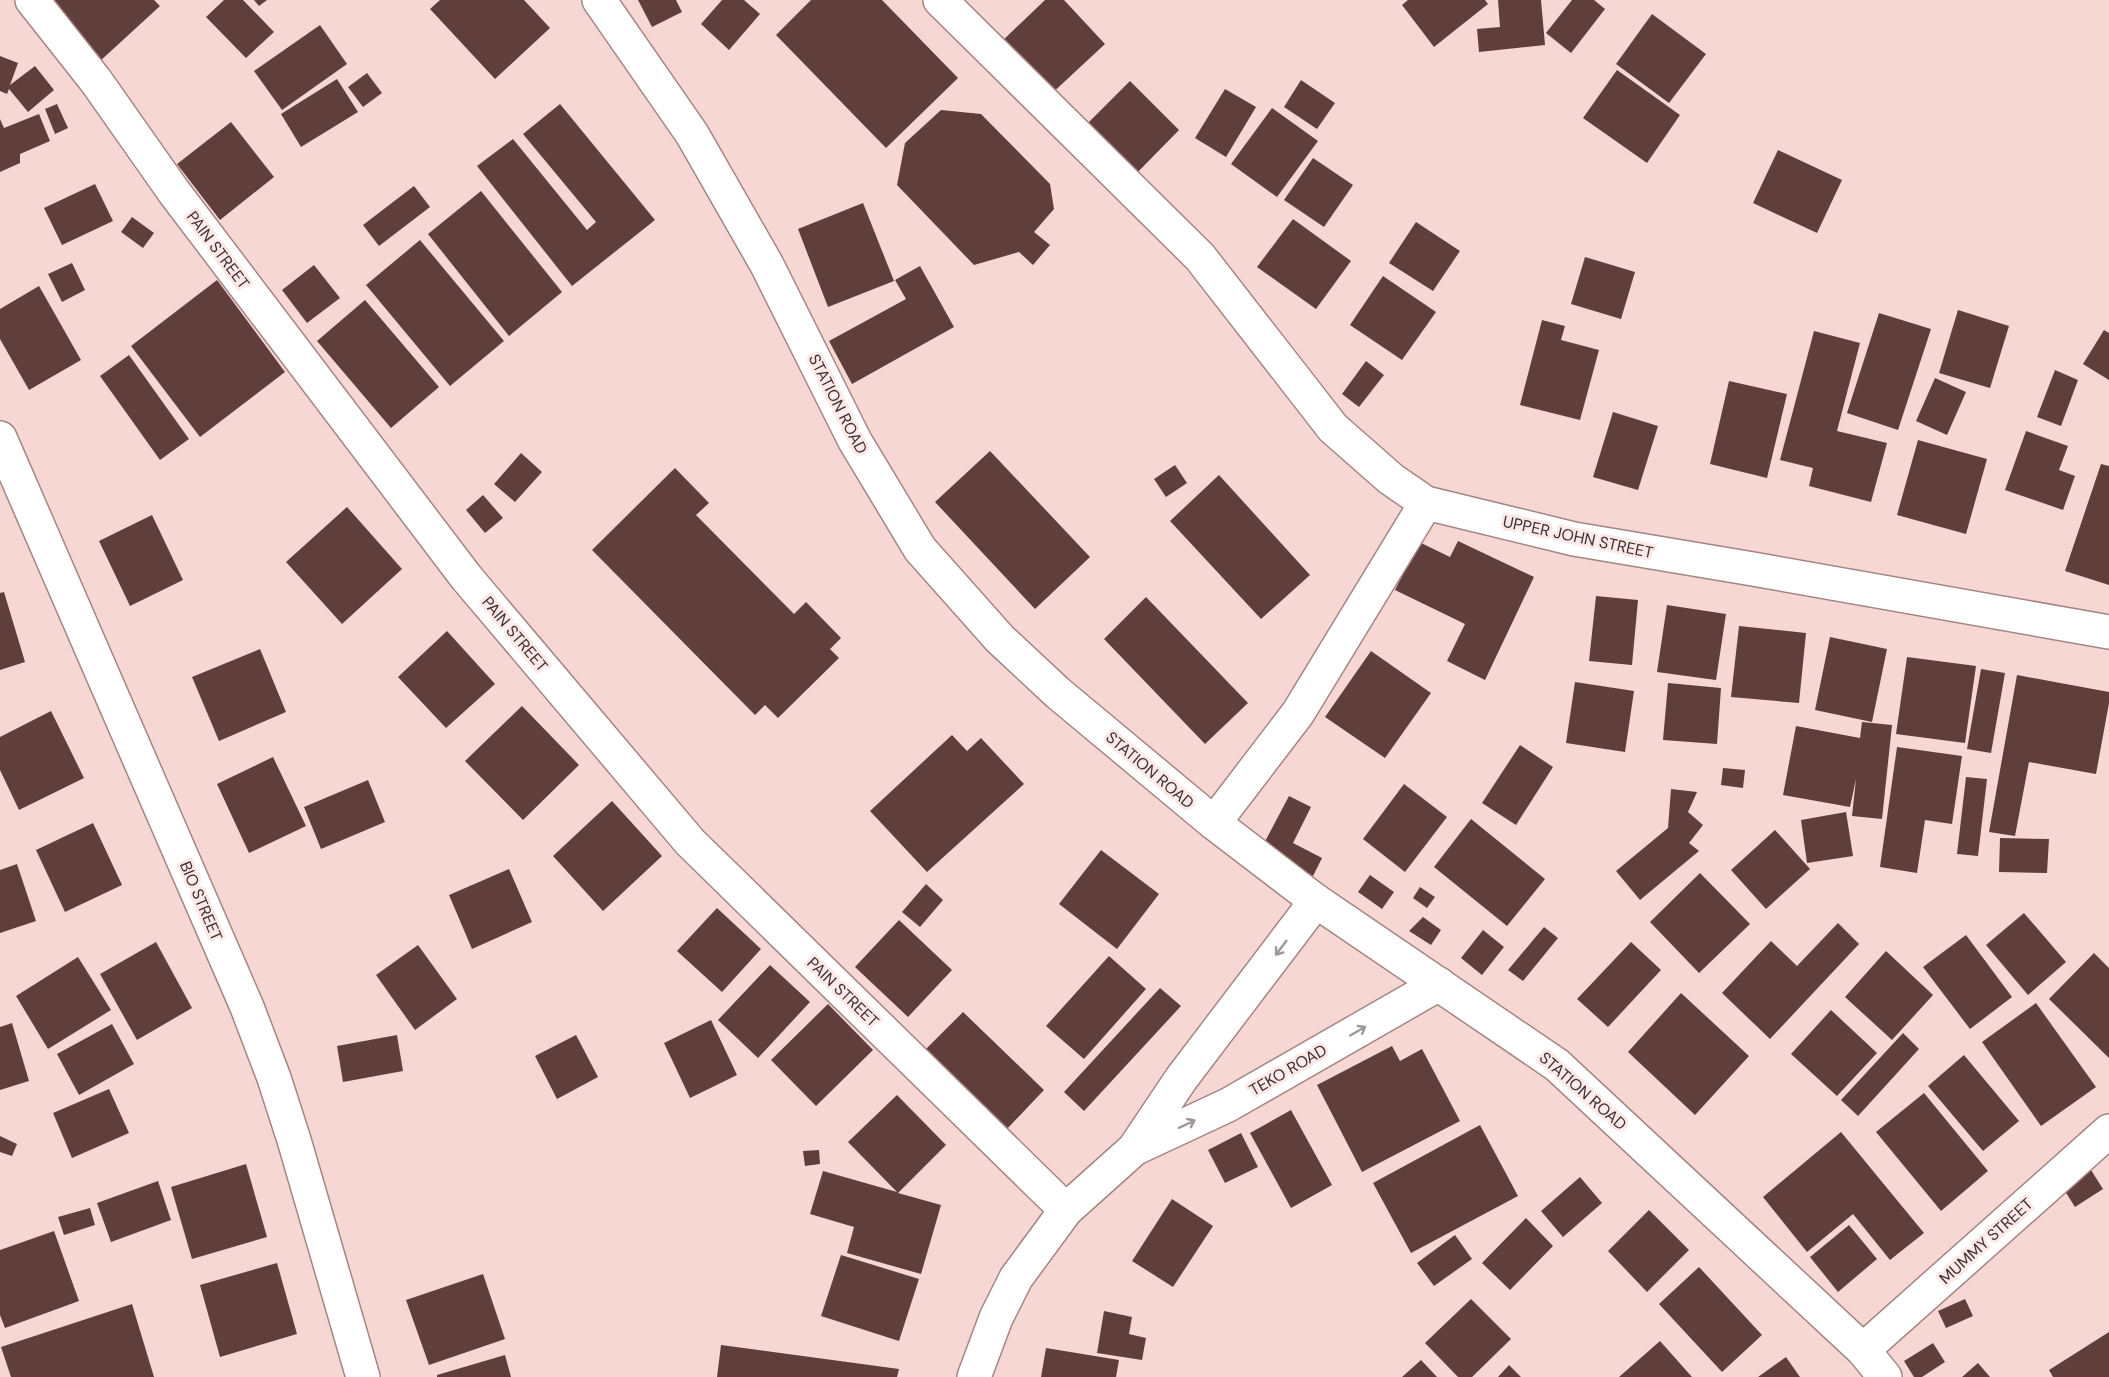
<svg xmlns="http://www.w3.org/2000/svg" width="2109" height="1377" font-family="'DM Sans',sans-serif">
<rect width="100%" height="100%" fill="#f7d7d4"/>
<path fill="#603e3b" d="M54,0H154L160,6L99,62L47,6Z
M224,0H243L274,32L246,58L206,17Z
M254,0H267L259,6Z
M440,0H524L550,28L495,79L430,9Z
M638,0H676L682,12L652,27Z
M722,0H744L760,14L729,50L701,24Z
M811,0H882L958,78L886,148L776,35Z
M1045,0H1064L1105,44L1048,97L999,44Z
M1408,0H1485L1488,4L1434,47L1402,5Z
M1498,0H1541L1545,45L1479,52L1477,29L1500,27Z
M1572,0H1594L1605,9L1571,53L1546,33Z
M1652,14L1706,54L1669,103L1616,64Z
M320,25L347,64L282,110L254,71Z
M0,56L18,63L10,85L35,66L54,90L28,112L9,89L7,94L0,91Z
M1617,70L1680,115L1647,163L1583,118Z
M367,73L382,93L363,107L348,87Z
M337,79L358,112L301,147L281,114Z
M1301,80L1335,103L1317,129L1284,107Z
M1130,81L1179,130L1133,177L1084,127Z
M1225,89L1256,107L1226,157L1195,138Z
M57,104L68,128L55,134L45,109Z
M560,104L655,220L572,286L477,166L513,139L587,230L596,222L523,134Z
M1272,108L1318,141L1277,197L1231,164Z
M941,110L981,114L1050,184L1054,209L1034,232L1050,245L1033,265L1019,252L974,265L897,185L905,143Z
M39,114L50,141L20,154V163L0,172V119L4,128Z
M231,122L274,177L220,220L177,164Z
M1778,150L1842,180L1817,233L1753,203Z
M1313,158L1353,185L1324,227L1284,200Z
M95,184L113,221L62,245L44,208Z
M414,186L430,207L379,246L363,225Z
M481,191L562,292L509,336L428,234Z
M863,203L894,281L828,307L798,229Z
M132,217L154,233L143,248L121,232Z
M1293,219L1351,261L1316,309L1257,267Z
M1416,222L1460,251L1433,291L1389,263Z
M420,240L504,341L450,386L366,285Z
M1585,257L1635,272L1621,319L1571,304Z
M72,263L85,290L62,302L48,274Z
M314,265L340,298L307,323L282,290Z
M920,266L954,327L852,384L829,341L906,299L895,280Z
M1383,276L1436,312L1402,360L1350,325Z
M217,280L285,372L200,437L131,346Z
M39,286L81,360L29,390L0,339V309Z
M365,300L439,387L391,428L317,341Z
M1958,310L2009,326L1990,388L1939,373Z
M1879,313L1931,329L1898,430L1847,413Z
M1542,320L1565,326L1561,340L1599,350L1580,420L1520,405Z
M2104,330L2109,333V380L2083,364Z
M1814,331L1860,343L1837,431L1887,443L1871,502L1809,486L1813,468L1780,460Z
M129,355L189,439L160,460L100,376Z
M1366,361L1384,375L1359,407L1342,394Z
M2055,370L2078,380L2061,426L2037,417Z
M1935,378L1966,392L1947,435L1916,421Z
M1729,381L1787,394L1767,478L1710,464Z
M1613,412L1658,426L1638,490L1593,477Z
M2026,431L2068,446L2059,470L2075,476L2063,510L2005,490Z
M1918,440L1987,459L1966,534L1897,515Z
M990,451L1090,557L1035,609L935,502Z
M521,453L542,472L515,502L494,484Z
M2101,464L2109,466V585L2065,571Z
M1175,465L1187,483L1166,497L1154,479Z
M675,468L709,503L696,515L794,614L806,602L841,638L830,649L839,658L778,718L765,705L755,715L592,550Z
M1219,475L1310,575L1261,619L1170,521Z
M483,495L503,518L485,533L466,510Z
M347,507L402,569L342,624L286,562Z
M152,515L183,580L130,606L99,541Z
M1458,541L1534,577L1485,680L1447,661L1465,624L1395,590L1419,542L1450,557Z
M4,592L25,662L0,670V593Z
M1596,596L1638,600L1632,665L1589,661Z
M1146,597L1248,703L1205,744L1104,639Z
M1667,605L1726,614L1716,680L1657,672Z
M1739,626L1806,633L1799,703L1731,697Z
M447,631L495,684L446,728L398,677Z
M1830,637L1887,649L1872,722L1815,710Z
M260,649L286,712L219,741L192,677Z
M1371,651L1431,693L1385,758L1325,717Z
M1907,657L1976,666L1965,743L1896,734Z
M1981,669L2005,673L1991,753L1967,749Z
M2017,675L2109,692V703L2096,774L2029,762L2015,836L1989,832Z
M1575,682L1634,691L1625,752L1566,743Z
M1668,683L1721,688L1717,744L1663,740Z
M522,706L579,765L523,820L465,761Z
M51,711L84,778L19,810L0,770V737Z
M1862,722L1892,725L1882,819L1852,816L1856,779L1850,807L1783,795L1796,726L1860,738Z
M952,735L967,751L981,738L1024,784L927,872L870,811Z
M1520,745L1553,767L1516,825L1482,803Z
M1897,747L1962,756L1952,824L1925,820L1917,873L1880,867Z
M273,757L306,826L249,853L217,784Z
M1723,768L1745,770L1743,788L1721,785Z
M1966,777L1987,779L1978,856L1957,854Z
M368,780L385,822L321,849L304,807Z
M1404,784L1447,817L1405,872L1363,839Z
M1671,789L1697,792L1688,812L1703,825L1689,843L1699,851L1640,900L1616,871L1668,828Z
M1289,796L1311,807L1293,843L1322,858L1313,876L1261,849Z
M612,801L662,856L603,911L553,856Z
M1846,812L1853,856L1807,863L1801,820Z
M1471,819L1545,879L1507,926L1434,867Z
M93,823L122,885L65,912L36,850Z
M1775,830L1810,869L1766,909L1731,870Z
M2000,838L2049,839L2047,873L1999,872Z
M1101,850L1159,894L1117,949L1059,904Z
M17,864L36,921L0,933V870Z
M509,869L532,922L472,949L449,895Z
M1700,873L1750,924L1699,973L1650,922Z
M1370,875L1394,892L1382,909L1358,892Z
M926,884L943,900L920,927L902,912Z
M1420,887L1435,897L1427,908L1413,898Z
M717,908L761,949L722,992L677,951Z
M2024,913L2066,962L2028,995L1986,945Z
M1423,917L1441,930L1431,945L1409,931Z
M899,920L952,970L908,1017L855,967Z
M1838,923L1859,944L1770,1039L1722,993L1771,941L1797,966Z
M1544,927L1558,938L1523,981L1508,970Z
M1483,930L1504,947L1482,975L1461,958Z
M1966,935L2012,997L1970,1029L1923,967Z
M156,942L192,1008L137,1040L100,974Z
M1631,942L1661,970L1608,1027L1577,999Z
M418,945L457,999L415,1030L376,975Z
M1886,951L1933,995L1892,1040L1845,997Z
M2094,953L2109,968V1058L2049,999Z
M1109,956L1146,989L1084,1059L1046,1026Z
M78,957L111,1010L48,1049L16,996Z
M770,965L810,1002L758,1058L718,1020Z
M1160,988L1181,1006L1084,1111L1064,1092Z
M1681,993L1749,1056L1695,1115L1628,1052Z
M2036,1003L2096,1087L2041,1126L1982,1042Z
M828,1004L873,1050L816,1106L771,1060Z
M1831,1010L1877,1053L1837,1096L1791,1054Z
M963,1012L1044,1090L1006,1130L924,1051Z
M711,1020L737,1075L690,1098L664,1043Z
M12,1023L29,1081L0,1090V1027Z
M112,1024L134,1064L79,1095L57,1054Z
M1903,1033L1919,1049L1858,1116L1841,1100Z
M397,1035L403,1071L343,1082L337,1046Z
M576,1035L598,1077L557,1099L535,1056Z
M1392,1046L1400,1061L1422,1049L1460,1121L1362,1172L1317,1085Z
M1964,1055L2019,1121L1983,1151L1928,1086Z
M109,1089L129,1133L72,1158L53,1113Z
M1924,1093L1988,1171L1941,1211L1876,1132Z
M897,1095L946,1145L898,1193L941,1205L921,1274L847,1253L854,1227L810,1214L823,1171L897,1192L848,1142Z
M1291,1110L1332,1185L1291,1208L1250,1133Z
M1480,1125L1518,1196L1411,1253L1373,1183Z
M1841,1132L1924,1233L1890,1260L1853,1214L1807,1252L1763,1197Z
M1241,1133L1258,1167L1225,1183L1208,1150Z
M0,1136L17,1144L12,1156L0,1152Z
M819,1150L820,1164L805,1166L803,1151Z
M246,1164L267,1237L192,1259L171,1187Z
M2091,1170L2103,1189L2075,1207L2063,1188Z
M1580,1177L1602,1203L1563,1237L1541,1211Z
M158,1181L171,1220L111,1242L97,1203Z
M1172,1199L1213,1226L1173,1287L1132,1261Z
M90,1208L95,1225L64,1235L58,1217Z
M1649,1210L1689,1250L1647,1292L1608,1251Z
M1526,1218L1553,1246L1510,1290L1482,1263Z
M1849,1225L1877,1259L1838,1292L1810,1257Z
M54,1231L79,1301L5,1328L0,1315V1250Z
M1455,1235L1472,1259L1434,1286L1417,1263Z
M841,1255L919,1279L899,1341L821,1316Z
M277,1263L297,1334L220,1357L200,1285Z
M1699,1267L1762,1335L1722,1372L1659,1304Z
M483,1274L505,1339L429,1365L406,1300Z
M1471,1299L1511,1339L1472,1377H1458L1425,1343Z
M1965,1299L1973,1316L1946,1328L1938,1311Z
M132,1304L154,1377H11L1,1347Z
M1104,1311L1132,1317L1129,1334L1146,1338L1142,1360L1097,1353Z
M2109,1332V1377H2053L2049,1370Z
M1660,1341L1692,1377H1619Z
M1933,1343L1945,1362L1922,1377H1914L1904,1361Z
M721,1345L899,1369L897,1377H717Z
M1046,1348L1119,1360L1116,1377H1041Z
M505,1355L511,1377H437V1375Z
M1786,1357L1800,1377H1758Z
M1421,1360L1437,1377H1402Z
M1978,1363L1990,1377H1962Z
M1509,1365L1521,1377H1498Z"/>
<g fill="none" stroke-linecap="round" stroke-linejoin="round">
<defs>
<path id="minor" d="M32,0L96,81L174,192L466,577L690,842L1066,1210
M940,0L1200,257L1333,428L1391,479L1426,503L1574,539L1747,568L2109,632
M0,438L247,1007L274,1078L294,1140L363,1377
M1214,823L1298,713L1426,503
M1863,1350L2109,1131"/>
<path id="tertiary" d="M1136,1148L1228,1105L1439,984
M974,1377L996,1318L1016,1278L1066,1210L1134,1149L1181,1079L1316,901"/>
<path id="secondary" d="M599,0L692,134L767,265L855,441L920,549L1000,639L1058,693L1214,823L1316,901L1557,1065L1863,1350L1885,1377"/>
</defs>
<use href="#minor" stroke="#a38683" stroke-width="36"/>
<use href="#tertiary" stroke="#a38683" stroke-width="36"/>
<use href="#secondary" stroke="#a38683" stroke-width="36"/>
<use href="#minor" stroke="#fff" stroke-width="33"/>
<use href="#tertiary" stroke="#fff" stroke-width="33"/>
<use href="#secondary" stroke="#fff" stroke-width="33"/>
</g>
<defs><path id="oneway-shaft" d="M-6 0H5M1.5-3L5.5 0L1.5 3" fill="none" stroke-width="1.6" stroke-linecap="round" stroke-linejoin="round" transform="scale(1.5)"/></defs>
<g stroke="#9e9896">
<use href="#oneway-shaft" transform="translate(1281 948) rotate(127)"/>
<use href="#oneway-shaft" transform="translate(1358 1031) rotate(-30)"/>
<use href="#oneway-shaft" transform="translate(1187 1124) rotate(-25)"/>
</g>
<g text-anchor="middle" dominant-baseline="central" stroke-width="6" stroke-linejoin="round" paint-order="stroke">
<g font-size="16" fill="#3c302e" stroke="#fce8e6">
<text transform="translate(218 250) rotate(53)">PAIN STREET</text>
<text transform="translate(838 404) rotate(63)">STATION ROAD</text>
<text transform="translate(1578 537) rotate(12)">UPPER JOHN STREET</text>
<text transform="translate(515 634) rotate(50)">PAIN STREET</text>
<text transform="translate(1150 770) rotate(40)">STATION ROAD</text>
<text transform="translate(201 901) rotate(67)">BIO STREET</text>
<text transform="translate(843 992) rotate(44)">PAIN STREET</text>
<text transform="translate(1288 1070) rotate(-30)">TEKO ROAD</text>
<text transform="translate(1583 1091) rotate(41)">STATION ROAD</text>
<text transform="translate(1986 1241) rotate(-42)">MUMMY STREET</text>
</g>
</g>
</svg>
